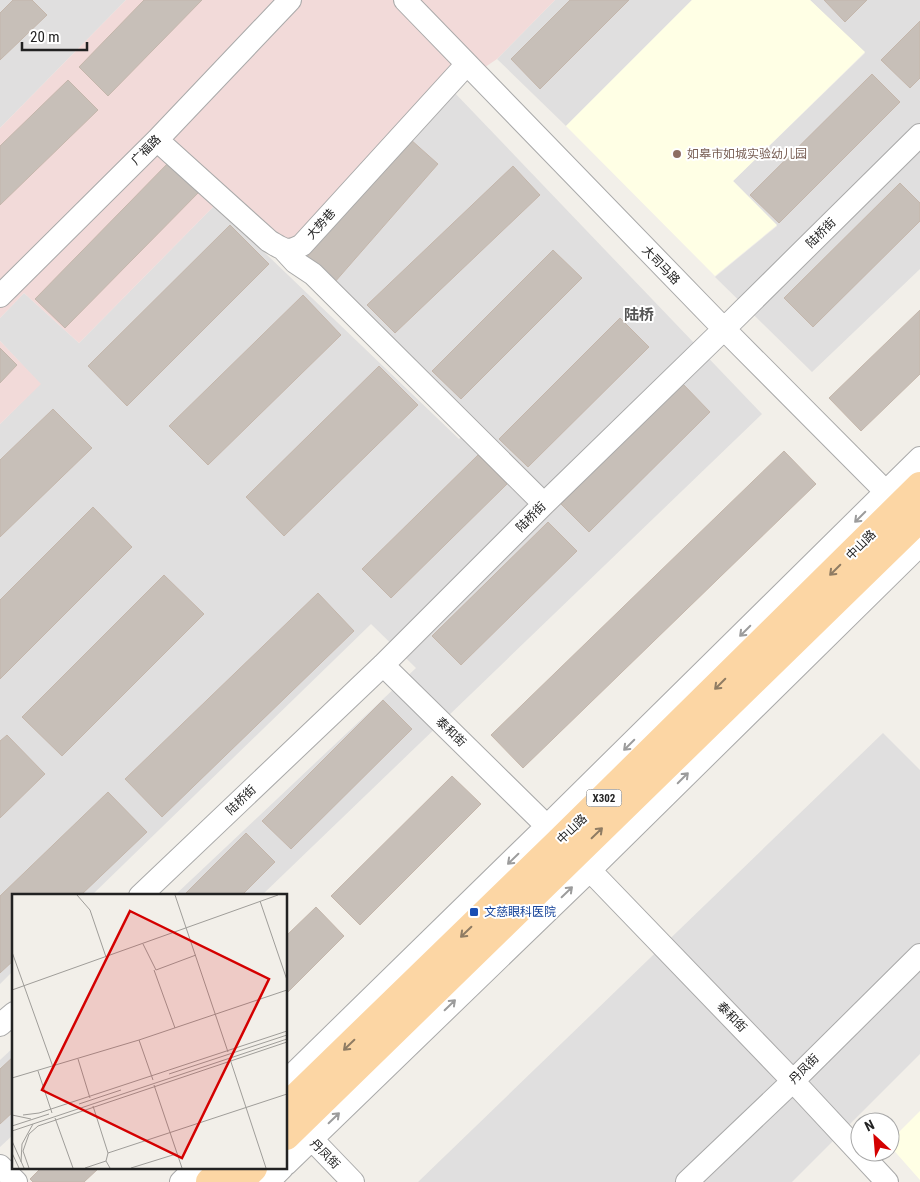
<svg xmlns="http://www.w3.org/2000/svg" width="920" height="1182" font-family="'Roboto Condensed','Noto Sans SC',sans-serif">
<rect width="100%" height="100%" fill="#f2efe9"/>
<path fill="#e0dfdf" d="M0,0H126L0,128Z
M555,0H692L566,126L497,59Z
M810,0H920V269L812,372L715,277L777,226L733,181L865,53Z
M452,90L762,414L261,896H174L416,668L371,624L91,896H14V970L0,984V424L40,384L0,341V318L24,293L79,343L215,205L459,439L477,424L296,260Z
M883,733L920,770V1054L792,1182H418Z
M14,1047V1134L0,1147V1060Z"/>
<path fill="#f2dad9" d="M126,0H555L497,59L451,90L296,260L215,205L79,343L24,293L0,318V128Z
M0,341L41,384L0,424Z"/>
<path fill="#ffffe5" d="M692,0H810L865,52L733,181L777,225L715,276L566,126Z
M920,1111V1180L890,1146V1141Z"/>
<path fill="#c7bfb8" stroke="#c4b6ab" d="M13,0H32L47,15L0,60V13Z
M144,0H202L108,96L79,67Z
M570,0H629L540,89L511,59Z
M824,0H867L845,22Z
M920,21V78L910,88L881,60Z
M872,74L900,102L779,223L750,195Z
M68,80L98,110L0,205V146Z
M410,139L438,164L334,283L306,258Z
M171,160L201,190L65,328L35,299Z
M513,166L540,195L395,333L367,305Z
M900,183L920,203V221L813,327L784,298Z
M230,225L269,264L127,406L88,366Z
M553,250L582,278L461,399L432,371Z
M303,295L341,335L208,465L169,426Z
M920,310V374L861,431L829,398Z
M620,318L649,347L528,467L499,439Z
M0,348L17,365L0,383Z
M379,366L418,405L284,536L246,497Z
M682,383L710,412L589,532L561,504Z
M53,409L92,448L0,537V460Z
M784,451L816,484L523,768L491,735Z
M478,455L507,484L391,598L362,569Z
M93,507L132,547L0,679V600Z
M548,522L577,551L461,665L432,636Z
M164,575L204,614L62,756L22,717Z
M318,593L354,631L162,817L125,779Z
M383,700L412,729L291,849L262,821Z
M7,735L45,774L0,818V741Z
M452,776L481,804L360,925L331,896Z
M108,792L147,832L80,896H14V960L0,973V896Z
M246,833L275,862L241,896H183Z
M316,907L344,936L286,994V936Z
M14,1056V1111L0,1124V1069Z
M41,1168H99L84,1182H33L30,1179Z"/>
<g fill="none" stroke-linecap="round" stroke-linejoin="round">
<defs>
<path id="minor" d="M405,0L724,329L897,503
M157,140L269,241C283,249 286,254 302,245L467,64
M284,250L295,262L313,274L544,504
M0,296L157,140L290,0
M383,665L557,836
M579,859L793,1081L887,1182
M140,896L383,665L544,504L724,329L920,135
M0,1025L14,1013
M286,1081L547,826L920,458
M302,1129L353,1182
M286,1164L590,870L920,545
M0,1166L16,1182
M181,1182L195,1168
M268,1182L282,1168
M687,1182L793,1081L920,955"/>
<path id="major" d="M286,1107L561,840L920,486
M286,1136L920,518
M210,1182L224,1168
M239,1182L253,1168"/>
</defs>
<use href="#minor" stroke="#a9a9a9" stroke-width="24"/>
<use href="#major" stroke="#a06b00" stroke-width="29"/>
<use href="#minor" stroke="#fff" stroke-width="22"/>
<use href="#major" stroke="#fcd6a4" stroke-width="28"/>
</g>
<defs><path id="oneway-shaft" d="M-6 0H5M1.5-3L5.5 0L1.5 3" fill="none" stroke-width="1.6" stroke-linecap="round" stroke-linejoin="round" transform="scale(1.25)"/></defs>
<g stroke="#9c9c9c">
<use href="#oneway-shaft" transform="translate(860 517) rotate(135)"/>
<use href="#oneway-shaft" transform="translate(745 631) rotate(135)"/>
<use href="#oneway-shaft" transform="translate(629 745) rotate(135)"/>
<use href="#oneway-shaft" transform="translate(683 778) rotate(-45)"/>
<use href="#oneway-shaft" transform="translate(513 859) rotate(136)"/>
<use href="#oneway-shaft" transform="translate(567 892) rotate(-44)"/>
<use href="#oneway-shaft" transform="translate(450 1005) rotate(-44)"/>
<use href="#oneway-shaft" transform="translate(334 1118) rotate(-44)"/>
</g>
<g stroke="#8f7c63">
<use href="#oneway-shaft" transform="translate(835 570) rotate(135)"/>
<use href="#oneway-shaft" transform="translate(720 684) rotate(135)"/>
<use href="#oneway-shaft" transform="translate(597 833) rotate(-44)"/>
<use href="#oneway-shaft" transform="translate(466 932) rotate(136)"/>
<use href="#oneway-shaft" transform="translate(349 1045) rotate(136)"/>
</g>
<circle fill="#8d6e63" stroke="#fff" stroke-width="2" cx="677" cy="154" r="5"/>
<rect fill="#1a4fb4" stroke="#fff" stroke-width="2" x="469" y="907" width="10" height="10" rx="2.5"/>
<g text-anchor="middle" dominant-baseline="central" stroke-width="4" stroke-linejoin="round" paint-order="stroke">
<rect fill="#fff" stroke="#646464" stroke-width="1" x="586.5" y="789.5" width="35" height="17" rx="4"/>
<g font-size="11" font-weight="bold" fill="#222">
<text x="604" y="798">X302</text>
</g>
<g font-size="12" fill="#222" stroke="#fff">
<text transform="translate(146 150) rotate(-45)">广福路</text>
<text transform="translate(321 224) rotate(-48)">大势巷</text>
<text transform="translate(821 233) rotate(-45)">陆桥街</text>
<text transform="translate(661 265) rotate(46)">大司马路</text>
<text transform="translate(531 517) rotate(-45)">陆桥街</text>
<text transform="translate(861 545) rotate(-45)">中山路</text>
<text transform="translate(451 732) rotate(44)">泰和街</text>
<text transform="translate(241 800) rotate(-44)">陆桥街</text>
<text transform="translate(572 829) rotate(-44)">中山路</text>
<text transform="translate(732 1017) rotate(46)">泰和街</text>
<text transform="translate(804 1069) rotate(-45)">丹凤街</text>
<text transform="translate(325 1154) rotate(45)">丹凤街</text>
</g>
<g font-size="12" fill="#785e54" stroke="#fff" text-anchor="start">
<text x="687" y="154">如皋市如城实验幼儿园</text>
</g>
<g font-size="12" fill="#164399" stroke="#fff" text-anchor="start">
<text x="484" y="912">文慈眼科医院</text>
</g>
<g font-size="15" font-weight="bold" fill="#555" stroke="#fff">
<text x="639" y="315">陆桥</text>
</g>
</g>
<g transform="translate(12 894)">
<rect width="275" height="275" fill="#f2efe9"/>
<path fill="none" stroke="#9f9d99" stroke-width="1" d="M65,1L78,16L94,63M163,1L216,158M248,7L275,86M131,50L144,76L184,61M0,58L41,173M142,76L163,134M0,96L266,1M127,146L141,186M66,165L78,204M218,165L254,274M26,177L40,219M157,180L275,141M0,184L127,146L275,96M142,191L170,274M67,210L109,196M81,212L96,259L275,200M0,221L19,225M11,221L27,219L275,137M43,224L61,274M0,232L37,220M0,237L275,145M0,247L12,274M0,259L7,274M96,259L94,267L98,274M9,268L10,250L21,230M17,274L11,257L17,240L26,232L275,148M73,274L94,267M119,274L164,260"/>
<path fill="#d40000" fill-opacity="0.15" stroke="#d40000" stroke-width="2.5" d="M118,17L257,85L170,264L30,196Z"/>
<rect width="275" height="275" fill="none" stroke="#222" stroke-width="2.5"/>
</g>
<g transform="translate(875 1137) rotate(334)"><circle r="24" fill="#ffffff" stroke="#a7a7a7"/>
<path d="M0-4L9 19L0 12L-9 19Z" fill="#d40000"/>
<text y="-8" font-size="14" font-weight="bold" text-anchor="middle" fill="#222222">N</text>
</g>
<path d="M22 42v8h65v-8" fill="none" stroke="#222222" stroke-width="2.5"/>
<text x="30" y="42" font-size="15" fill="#222222" stroke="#ffffff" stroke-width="4" paint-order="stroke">20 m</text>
</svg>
